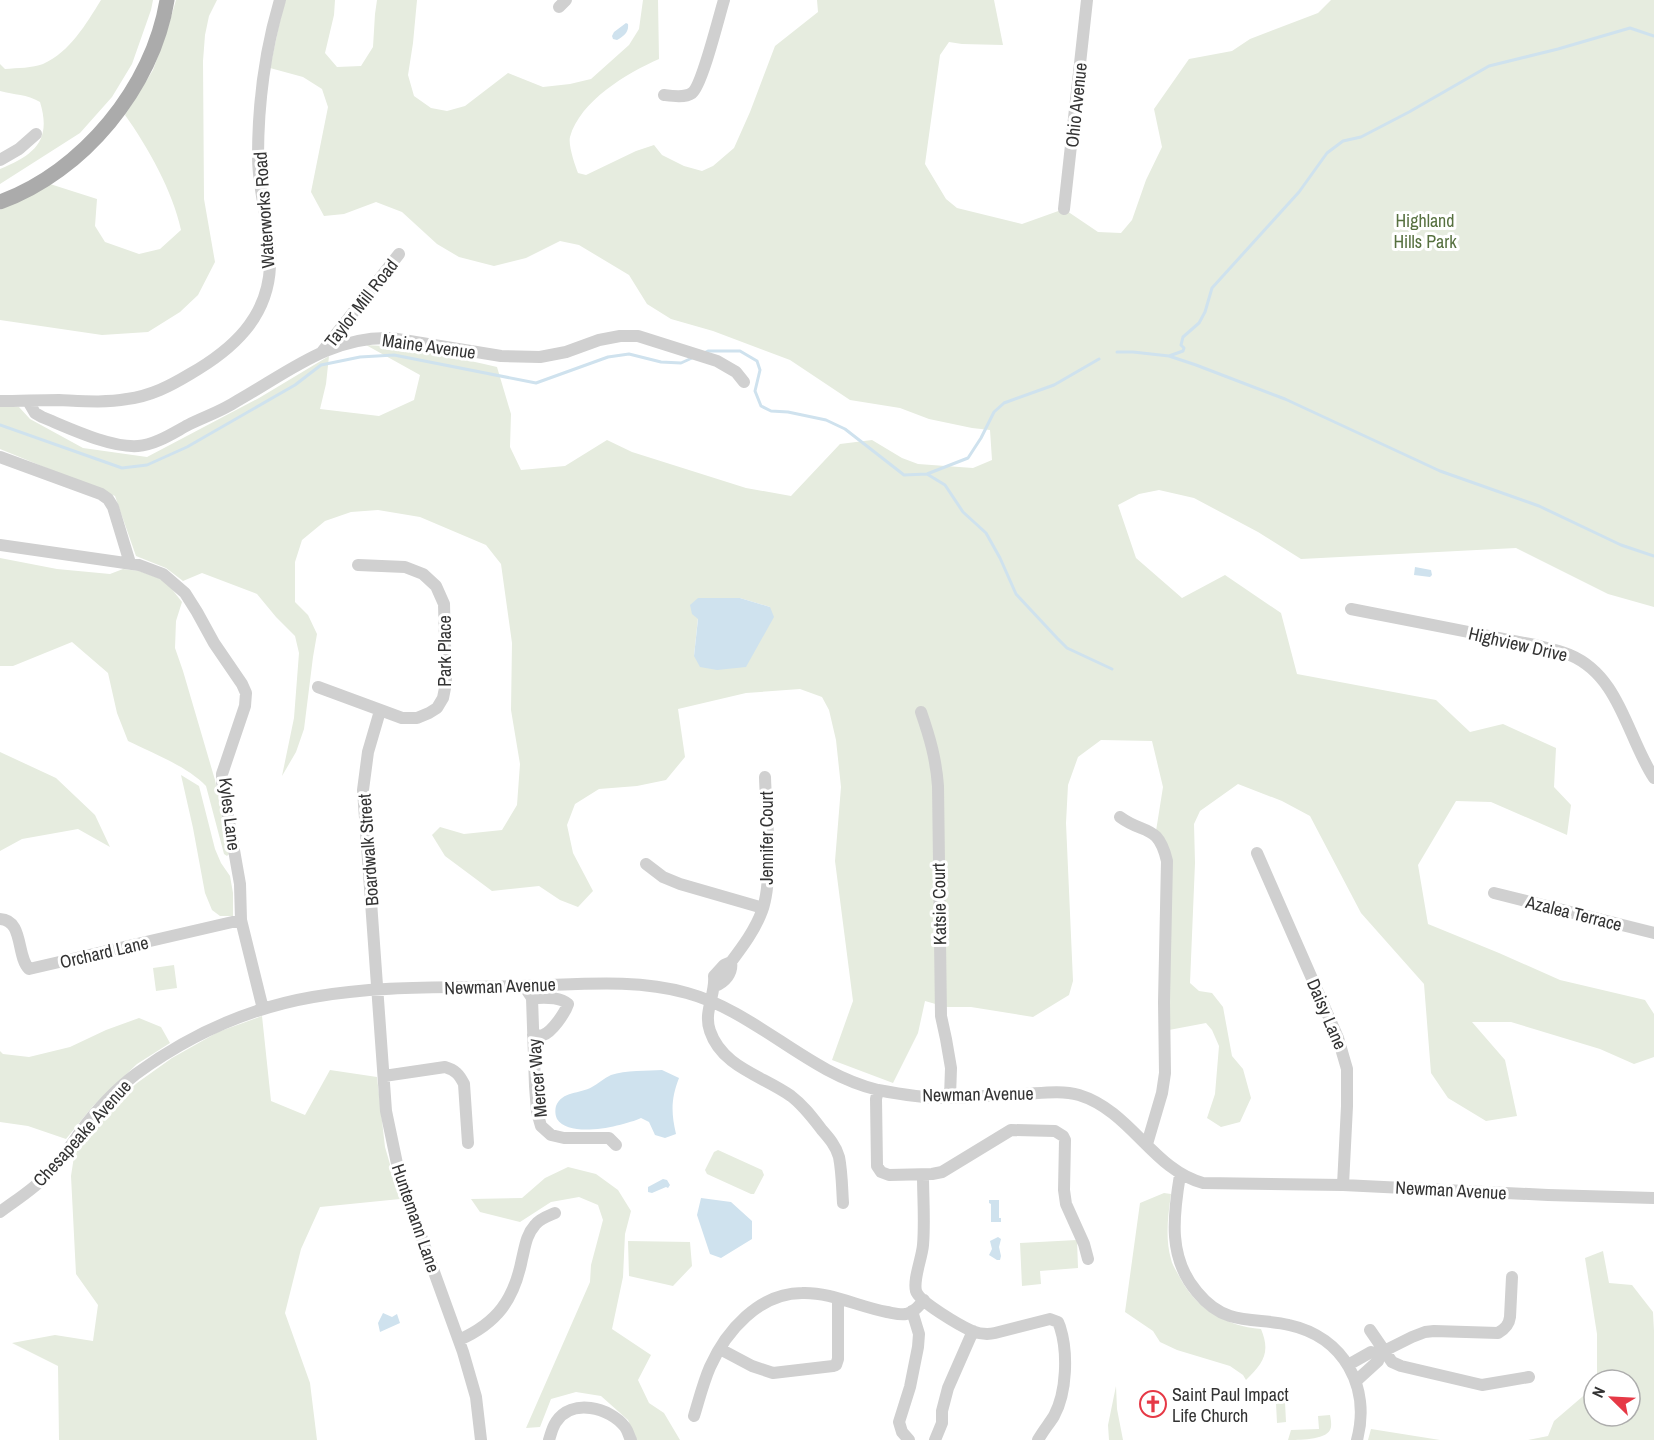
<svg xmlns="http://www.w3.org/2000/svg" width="1654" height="1440" font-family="'Archivo Narrow',sans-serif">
<rect width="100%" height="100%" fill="#fff"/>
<path fill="#e6ecdf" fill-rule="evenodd" d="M101,0H153L151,10L132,64L112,97L80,133L0,184V169C34,155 52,141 40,102C27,94 14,95 0,91V64L5,69C17,68 33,68 43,64C70,52 86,24 101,0Z
M176,0H217L209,16L205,35L203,61L204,199L215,262L198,295L180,312L148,332L102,335L0,320V210L50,184L97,199L95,226L105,242L139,254L160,249L181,230C173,192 148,147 125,115L153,70L166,34Z
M286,0H335L334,15L325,53L337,67L361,66L373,47L375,14L377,0H417L413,43L408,75L414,96L431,108L447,111L465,106L508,73L543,87L570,84L591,79L629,45L639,29L643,0H658L659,59C627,73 580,101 570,137C568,145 575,165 578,173L586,175L636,151L654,145L662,155L684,166L702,171L713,166L734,148L750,112L775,46L818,12L817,0H994L1003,45L962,44L949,42L940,55L925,164L946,199L957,208L1022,224L1064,209L1098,232L1121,233L1132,220L1146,180L1162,147L1154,109L1189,59L1232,51L1250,39L1318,13L1331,0H1654V607L1608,594L1516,548L1301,559L1258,532L1194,498L1159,490L1139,494L1118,505L1136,558L1182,598L1225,575L1281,613L1297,674L1436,700L1470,732L1503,724L1556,748L1554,787L1571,805L1567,835L1491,802L1456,801L1418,865L1428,924L1499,953L1560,980L1645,1000L1654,1014V1057L1634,1064L1600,1049L1511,1022H1472L1505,1060L1517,1116L1486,1121L1448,1098L1431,1073L1424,984L1361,913L1310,816L1282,801L1238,784L1200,811L1194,824L1195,863L1190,983L1199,991L1212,993L1223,1007L1232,1056L1243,1069L1251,1098L1240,1122L1221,1127L1207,1118L1215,1094L1219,1046L1212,1030L1206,1023L1169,1030L1170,910L1156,831L1163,787L1152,741L1101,740L1078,757L1068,785L1066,823L1073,981L1069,995L1033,1017L971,1007H946L925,1001L918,1033L893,1083L832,1060L853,1001L835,861L841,787L836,740L829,710L822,697L800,689L746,693L678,709L685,757L666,780L637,786L599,789L575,804L567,825L573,853L593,891L578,907L560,900L539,886L492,891L445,856L432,835L440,827L464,834L502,830L517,805L520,764L511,710L512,643L501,564L486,545L420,517L378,510L351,512L325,521L302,540L295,562V602L308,615L317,634L313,657L304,729L296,752L282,776L294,718L299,653L295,636L276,617L257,594L202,573L183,581L166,568L136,556L115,496L0,449V406L19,407L30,419L83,448L147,457L259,398L329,356L326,384L320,409L379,416L414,400L420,375L366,345C410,347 454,357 497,367L511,414L510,447L521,470L565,466L607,440L632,452L746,488L791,496L840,444L872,440L902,458L918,464L973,468L992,460L990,430L972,428L929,419L900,408L850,400L790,360L713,331L671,319L647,304L629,275L579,245L560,241L526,258L494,266L459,257L437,244L402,212L376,202L344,214L324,216L311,192L328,107L322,89L303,77L270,68L282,11ZM698,598H740L770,607L694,656L698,618Z
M0,558L57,569L110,574L123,569L139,571L161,579L171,588L182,602L176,621L175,648L183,671L215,780L229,854L227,856L224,854L206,786C187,766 152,753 128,741L117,713L108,673L72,642L13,666H0Z
M0,752L56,778L95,815L110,847L78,829L22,839L0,851Z
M181,775L199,786L215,849L221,863L230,876L233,893V916H220L212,910L205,893L193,828Z
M174,965L177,988L156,991L153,968Z
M262,1016L271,1101L305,1115L330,1070L377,1077L385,1147L400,1199L320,1207L301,1249L285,1313L310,1383L317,1440H59L58,1366L12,1343L55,1335L93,1341L98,1305L76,1274L71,1176L75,1150L103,1114L137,1083L172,1058L218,1032Z
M139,1018L161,1027L170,1043L137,1064L93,1106L66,1139L28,1126L0,1122V1051L3,1054L29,1057L70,1047L106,1030Z
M718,1150L762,1170L764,1175L754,1194H751L707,1174L705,1170L714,1152Z
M568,1167L596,1174L618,1190L631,1211L625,1234L623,1277L612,1329L651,1355L638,1380L649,1403L664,1413L680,1440H637L628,1420L601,1396L576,1392L551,1399L540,1427L526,1428L590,1282L591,1265L603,1220L598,1205L579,1197L551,1202L520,1222L480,1212L471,1199L522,1198L545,1178Z
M1164,1193L1171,1194C1168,1216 1165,1238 1171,1259C1172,1265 1176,1270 1179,1276C1195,1308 1225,1326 1261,1329C1271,1353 1263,1363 1246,1380L1243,1375L1230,1366L1177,1350L1160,1342L1153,1331L1125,1312L1140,1203Z
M1077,1240L1078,1268L1040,1271L1041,1284L1022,1286L1020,1243Z
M628,1241L690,1242L692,1266L673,1286L629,1276Z
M1603,1251L1609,1283L1632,1285L1653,1312L1654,1331V1440H1528L1548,1436L1554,1421L1589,1391L1594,1384V1416H1630V1380H1597V1334L1585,1258Z
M1116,1386L1117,1409L1123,1440H1109L1108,1425Z
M1285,1402L1286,1422L1277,1423L1276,1403Z
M1330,1415C1331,1420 1332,1426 1330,1430C1325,1440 1298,1440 1288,1440L1291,1430L1319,1429L1318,1416Z
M1371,1429L1440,1440H1368Z"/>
<path fill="#cfe2ee" d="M626,23L628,24C629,32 624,36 617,40L613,39L612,36L614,32Z
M1415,567L1431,570L1432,575L1430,577L1414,575Z
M698,598H740L770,607L774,617L746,667L717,670L700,667L694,656L698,619L692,614L690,605Z
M662,1070L679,1078C671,1099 671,1112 676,1134L665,1138L655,1135L649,1122L641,1118C623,1126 570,1139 557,1119C555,1115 555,1110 556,1106C562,1091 580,1094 592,1087C598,1084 604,1078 611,1075C625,1070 648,1071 662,1070Z
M663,1179L667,1180L670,1185L668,1188L666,1187L652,1193L648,1192V1187Z
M701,1198L731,1202L752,1221V1239L721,1258L710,1254L697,1215Z
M989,1200H999V1218H1001V1222H991V1204L989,1203Z
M998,1237L1001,1239L999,1247L1001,1256L1000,1260H997L989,1255L992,1249L990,1241Z
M383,1313L392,1317L397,1314L400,1323L380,1332L378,1323Z"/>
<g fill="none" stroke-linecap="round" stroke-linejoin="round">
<path stroke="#cfe2ee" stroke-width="3" d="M1117,352H1133L1169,356L1196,365L1285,399L1440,471L1539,506L1621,545L1654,556
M704,353L708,351H740L757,361L760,370L755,391L761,406L771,411L788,412L826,420L845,429L904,475L927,474L968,458L981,438L994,412L1004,403L1054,385L1099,359
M1169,356L1183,351L1184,348L1181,345L1183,337L1199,323L1205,312L1212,288L1299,192L1327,153L1343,141L1361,137L1409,112L1489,66L1558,49L1630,28L1654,36
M0,425L122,468L147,465L187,447L295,385L321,365L360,357L394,355L536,383L608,357L629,354L661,362L681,363L692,358
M927,474L945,485L963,512L986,533L1000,558L1016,594L1057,638L1067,648L1112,669"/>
<path stroke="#d0d0d0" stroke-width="12" d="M559,7L566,0
M664,95C672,96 685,98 692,93C702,86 719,16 724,0
M0,160L19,149L36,134
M1064,209L1087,0
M322,352L399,254
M0,401C20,401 39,400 59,400C82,401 105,403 127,399C151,396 170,386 190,374C232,350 268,318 270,266C272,230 258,194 258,157C258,105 265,50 280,0
M28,401L35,413L42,417C69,428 110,448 138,446C155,445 173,433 188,425C204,417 222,411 237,401C287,373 330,336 391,338L501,356L540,357L566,352L599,340L620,336H638L717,361L736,372L744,382
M0,457L101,494L108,499L113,507L130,563
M0,545L139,565L163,574L185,593L197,612L214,643L242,684L246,693L245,706L222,774V782L240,884L241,920L263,1009
M1351,609L1535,645C1546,648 1559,650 1570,655C1620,676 1627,737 1654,778
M318,687L402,718H417L429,713L437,708L443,698L446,683L444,604L436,586L423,574L405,567L358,565
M380,711L368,752L363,790L386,1111L400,1178L463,1352L476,1397L481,1440
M921,712C930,738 936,759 938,786L941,1016L946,1039L951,1068L950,1097
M1120,817C1144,835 1158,823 1167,861L1164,1002L1165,1073L1162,1093L1147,1144
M1257,853L1338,1038L1347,1069V1106L1343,1185
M646,864L663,877L680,884L763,908
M1494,893L1654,933
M0,919C24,920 16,956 29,969L241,920
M731,962L724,965L714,976C716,994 703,1012 710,1031C722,1067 763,1076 791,1096C803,1105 812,1117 822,1130C829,1138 836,1146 839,1157C842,1172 842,1188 843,1203
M524,986L532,998L535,1086L537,1112L541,1126L551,1135L564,1138H609L616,1145
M715,986C725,982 733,973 731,962C743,946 755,930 762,911C774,878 766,814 765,777
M532,998C544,998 559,996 568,1004C565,1013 552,1032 543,1035C539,1036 537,1036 533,1035
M384,1076L445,1067C455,1070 459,1074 464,1084L468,1143
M878,1090L876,1099L877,1166L881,1172L889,1175L932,1174L942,1172L1011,1130L1055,1131L1063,1136L1065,1140L1064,1190L1066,1204L1084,1244L1088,1259
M923,1175C923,1198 925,1222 923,1245C922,1258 913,1279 916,1291C919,1302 961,1326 972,1331C980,1334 987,1335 995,1333L1050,1319L1058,1322L1060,1327C1068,1352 1067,1392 1054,1416C1049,1424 1043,1431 1038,1440
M1180,1175C1173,1217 1168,1258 1197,1292C1206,1303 1217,1312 1230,1316C1249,1322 1269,1320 1289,1325C1344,1337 1371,1387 1357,1440
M0,1212C16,1200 34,1189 47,1175C60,1162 70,1147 80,1132C95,1112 116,1089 136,1074C188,1036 249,1008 313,997C381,985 451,988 520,986C576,985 633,978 687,993C757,1012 807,1073 878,1090C899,1094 923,1098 945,1098C972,1098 998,1094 1025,1094C1042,1093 1062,1090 1079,1095C1131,1111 1153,1170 1203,1183L1343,1185L1548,1195L1654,1198
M1370,1330L1392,1362L1401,1366L1482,1385L1529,1377
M459,1340C497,1323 514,1300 522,1259C525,1247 526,1235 535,1225C539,1219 548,1216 555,1213
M720,1349L752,1366L773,1373L833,1366L836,1365L838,1359V1299
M1348,1365L1371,1352L1380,1354
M1356,1381L1378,1361L1380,1354L1384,1351L1412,1337L1425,1332L1434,1331L1498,1333C1505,1329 1509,1325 1510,1317L1512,1277
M694,1416C699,1400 703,1383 710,1367C726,1331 759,1293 802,1293C831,1292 859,1307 887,1312C893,1313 900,1315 906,1314C914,1312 918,1307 924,1300
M549,1440C551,1434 552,1428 556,1422C571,1398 610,1407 625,1427C628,1431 629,1436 631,1440
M909,1440L902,1432L899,1422L910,1387L918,1347L919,1334L912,1311
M935,1440L942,1423V1411L948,1388L973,1331"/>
<path stroke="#ababab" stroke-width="15" d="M0,202C83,172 153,87 167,0"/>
</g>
<defs>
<symbol id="church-ring" viewBox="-11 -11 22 22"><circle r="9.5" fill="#fff" stroke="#e63946" stroke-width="1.5"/><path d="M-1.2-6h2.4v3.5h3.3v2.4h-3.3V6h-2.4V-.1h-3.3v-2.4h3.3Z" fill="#e63946"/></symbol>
</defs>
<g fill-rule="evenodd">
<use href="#church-ring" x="1138" y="1389" width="30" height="30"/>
</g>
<g text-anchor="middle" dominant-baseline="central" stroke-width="6" stroke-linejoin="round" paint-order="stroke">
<g font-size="18" fill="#333" stroke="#fff">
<text transform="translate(1076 105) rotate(-84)">Ohio Avenue</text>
<text transform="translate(264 210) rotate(-94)">Waterworks Road</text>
<text transform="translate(361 303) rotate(-52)">Taylor Mill Road</text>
<text transform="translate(429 346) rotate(8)">Maine Avenue</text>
<text transform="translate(1518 644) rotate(13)">Highview Drive</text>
<text transform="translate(444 651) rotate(-90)">Park Place</text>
<text transform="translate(230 814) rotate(83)">Kyles Lane</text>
<text transform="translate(766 838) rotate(-90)">Jennifer Court</text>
<text transform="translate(368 850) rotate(-94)">Boardwalk Street</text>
<text transform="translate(939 904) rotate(-91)">Katsie Court</text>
<text transform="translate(1574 913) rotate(14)">Azalea Terrace</text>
<text transform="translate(104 952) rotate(-13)">Orchard Lane</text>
<text transform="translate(500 986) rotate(-2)">Newman Avenue</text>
<text transform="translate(1327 1014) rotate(67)">Daisy Lane</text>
<text transform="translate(537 1078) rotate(-95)">Mercer Way</text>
<text transform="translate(978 1094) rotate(-1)">Newman Avenue</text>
<text transform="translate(82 1133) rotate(-48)">Chesapeake Avenue</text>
<text transform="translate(1451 1190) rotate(3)">Newman Avenue</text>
<text transform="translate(416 1218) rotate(71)">Huntemann Lane</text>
</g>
<g font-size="18" fill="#56703f" stroke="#fff">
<text x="1425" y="220">Highland<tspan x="1425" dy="21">Hills Park</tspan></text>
</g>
<g font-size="18" fill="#333" stroke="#fff" text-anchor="start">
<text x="1172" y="1394">Saint Paul Impact<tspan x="1172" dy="21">Life Church</tspan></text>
</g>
</g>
<g transform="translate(1612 1398) rotate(294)"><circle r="28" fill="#ffffff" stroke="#adadad" stroke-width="1.5"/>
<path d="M0-4.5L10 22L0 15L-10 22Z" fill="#e63946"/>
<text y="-9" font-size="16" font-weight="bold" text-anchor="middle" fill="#333333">N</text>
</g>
</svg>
